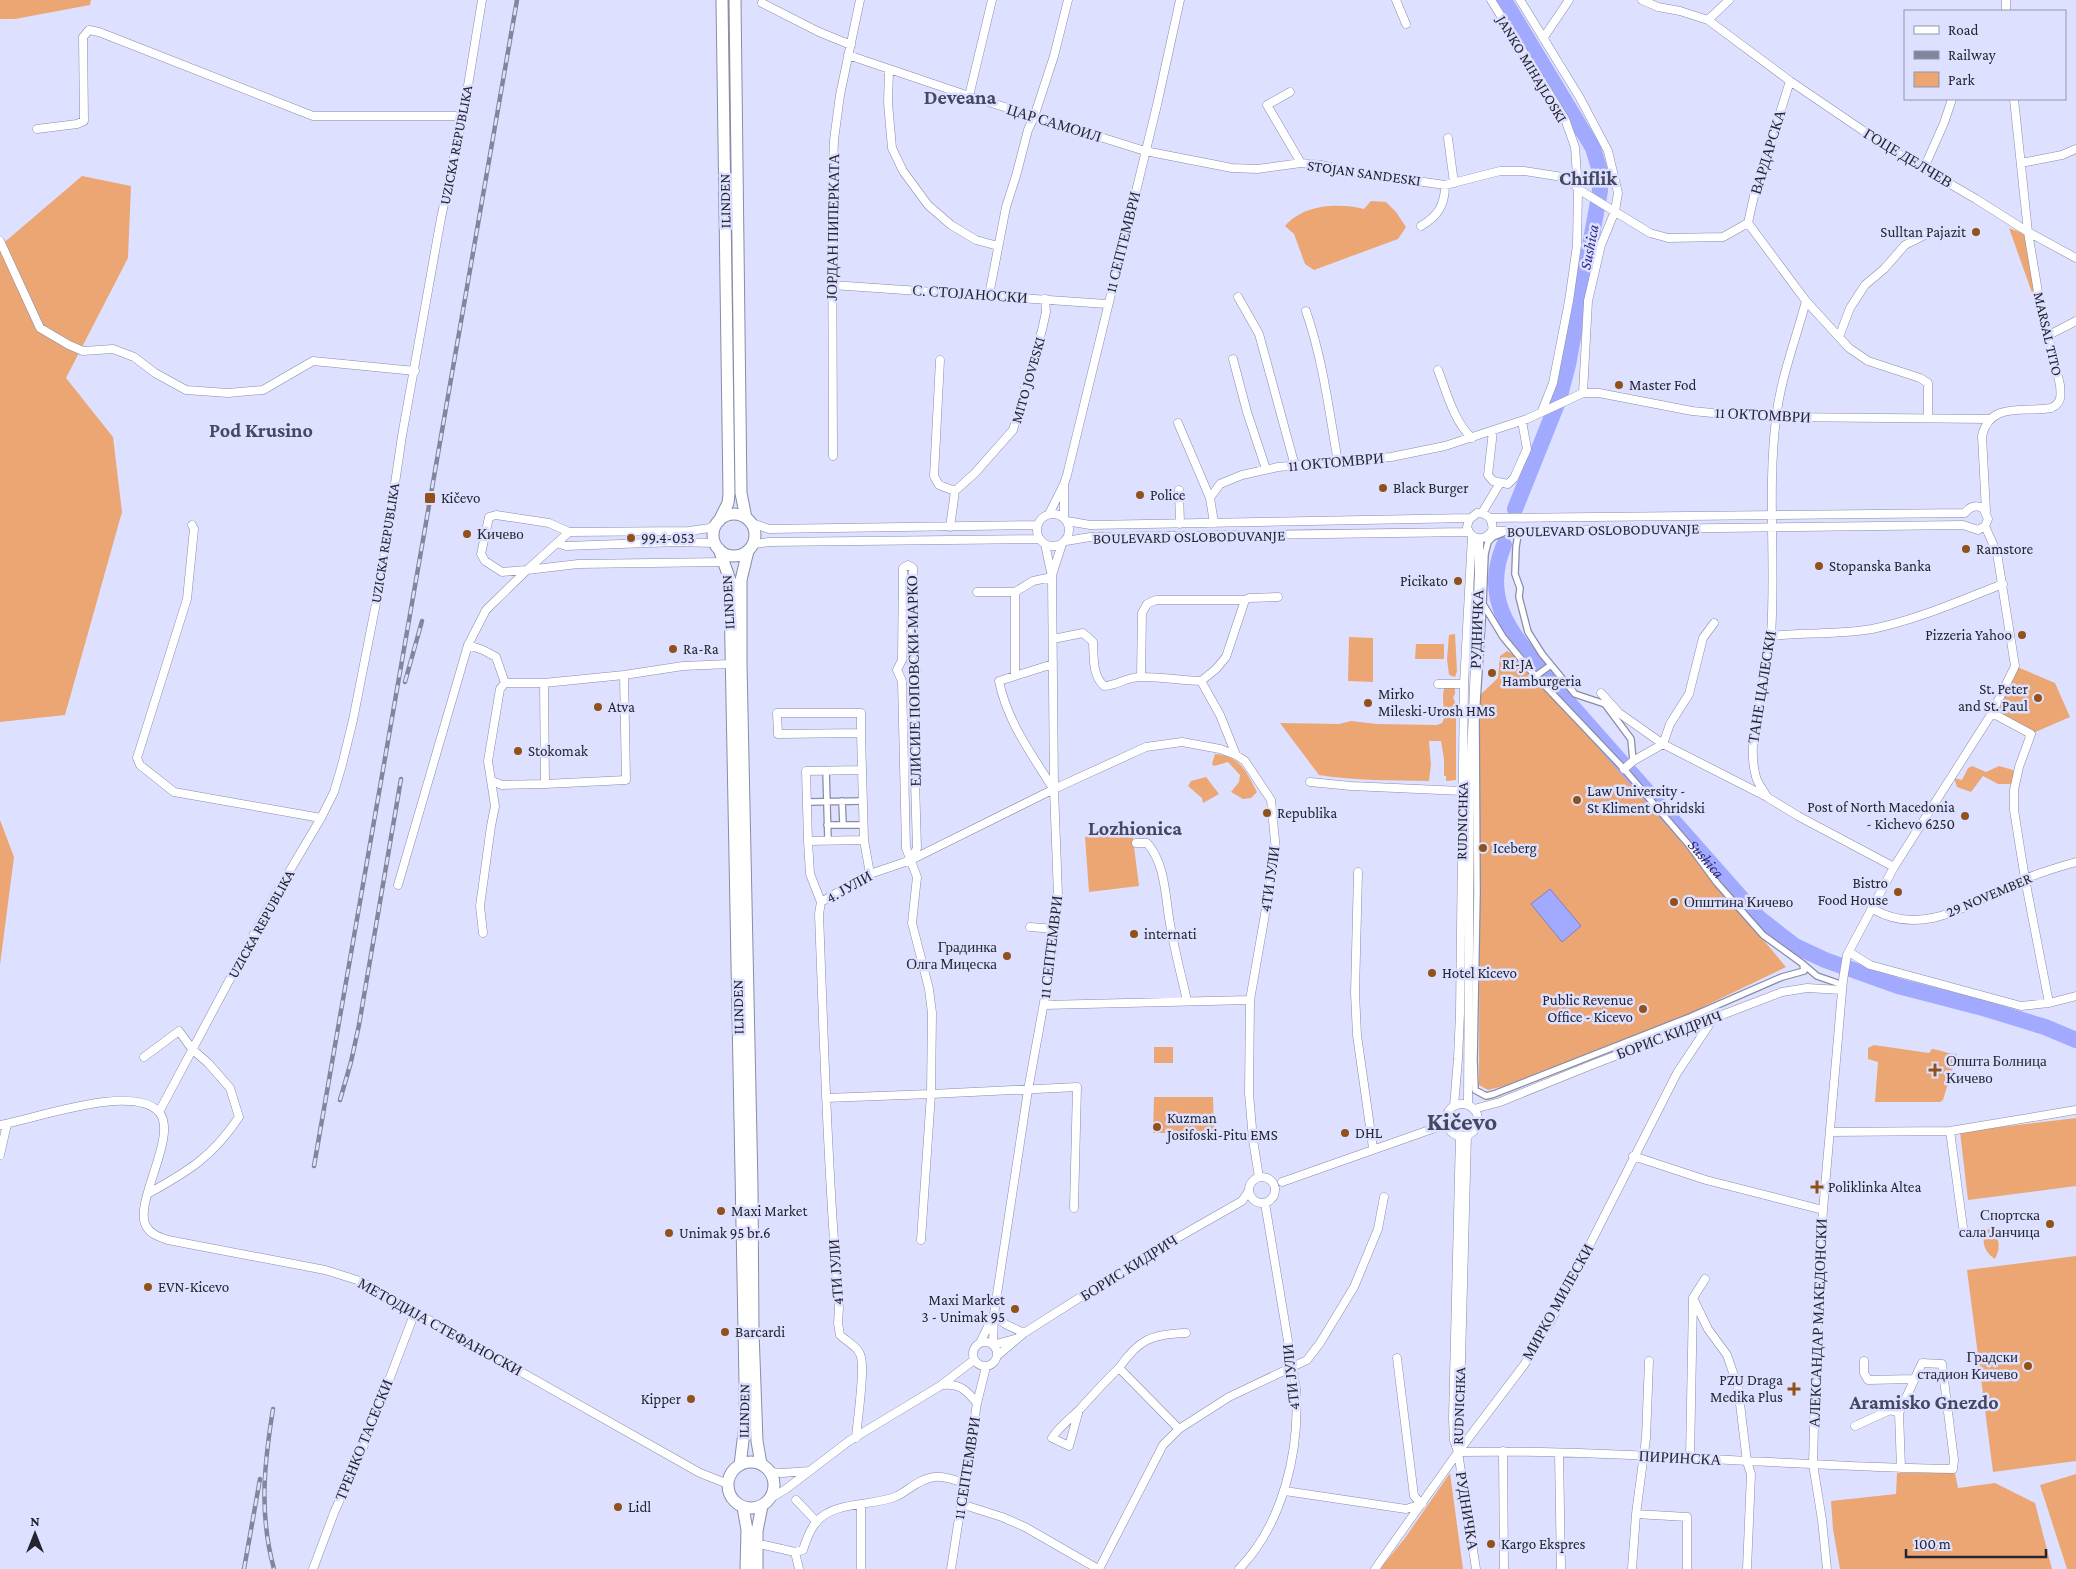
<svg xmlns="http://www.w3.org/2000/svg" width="2076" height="1569" font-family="'Crimson Pro',serif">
<rect width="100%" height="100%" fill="#dde1ff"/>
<path fill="#eba674" d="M0,0H91L90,5L15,19H0Z
M82,176L131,186L128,258L66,378L113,437L122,512L65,715L0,722V246Z
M1371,201L1386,202L1396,212L1406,227L1398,239L1314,270L1305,264L1294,234L1285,226C1304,204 1338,203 1364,209Z
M2009,228L2025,234L2036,304Z
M1455,634L1457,671L1455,677L1449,675L1447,659L1449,635Z
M1349,637L1373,638V682L1348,681Z
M1416,644H1444V659H1415Z
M1507,651L1520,659L1620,769L1786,967L1680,1018L1504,1086L1488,1090L1479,1085L1480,695L1498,678L1500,656Z
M2015,666L2055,683L2070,717L2031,734L1992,713Z
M1445,686L1455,688V694L1453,697L1456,705L1453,711L1448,712L1444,710C1443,701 1442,694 1445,686Z
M1445,716L1456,718V780L1446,781V776H1444V759L1441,741H1429L1431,765L1429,781C1392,780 1356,781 1319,775L1280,723L1339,724L1351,721L1377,724L1437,725L1442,723Z
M1215,754C1241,756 1246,772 1257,792L1251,798L1243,799L1231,792L1239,782L1240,775L1228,762L1214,766L1212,764Z
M1972,766L1986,772L1999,766L2013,770L2015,774L2014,784H1998L1983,776L1971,792L1957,787L1954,778L1962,780L1968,768Z
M1206,777L1219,794L1203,803L1202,798L1188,786L1191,781Z
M0,820L14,857L0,965Z
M1132,831L1139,886L1089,892L1085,837Z
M1874,1045L1929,1053L1932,1049C1942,1050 1947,1054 1957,1054L1943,1100L1940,1102H1875L1878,1062L1868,1059V1048Z
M1154,1047H1173V1063H1154Z
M1154,1097H1213L1214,1133H1153Z
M2076,1118V1186L1968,1200L1960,1132Z
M1989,1228C2000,1237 2001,1247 1995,1259C1984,1252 1979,1239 1989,1228Z
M2076,1256V1461L1993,1472L1967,1270Z
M1450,1473L1463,1569H1380L1405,1538Z
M1897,1473H1955L1958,1488L1995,1483L2035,1503L2052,1569H1840L1833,1529L1831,1501L1896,1494Z
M2076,1474V1569H2067L2040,1485Z"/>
<path fill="#a1aafe" stroke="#7c82c0" d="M1550,889L1581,926L1562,942L1531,904Z"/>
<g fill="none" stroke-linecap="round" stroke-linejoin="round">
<g stroke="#a1aafe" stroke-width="16">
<path d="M1504,0L1593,148L1599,168L1600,191L1568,365L1559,399L1515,509"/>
<path id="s1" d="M1504,545C1480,602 1514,635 1547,678L1759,918L1795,946L1825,960L1898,986L1983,1008L2045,1027L2076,1040"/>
</g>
<defs>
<path id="pedestrian" d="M1503,533L1493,537L1488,542L1485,554L1483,604L1503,637L1531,671L1624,769L1689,845L1717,883L1763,935L1803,964L1817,976L1843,985
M1512,533L1518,534L1516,547L1515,574L1520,588L1519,597L1528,632L1542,654L1575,694L1605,704L1631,739L1633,761
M1483,606L1476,717L1477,892L1474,1060L1475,1090L1486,1096L1494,1094L1690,1017L1782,977L1804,971L1803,964
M1537,675L1551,665
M826,770L828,840
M842,801L843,824
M808,802L863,801
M827,825H864"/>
<path id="minor" d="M1396,0L1406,24
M1491,0L1565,119L1575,147L1578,189L1577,245L1569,301L1553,383L1542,411
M1520,0L1580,98L1608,151L1618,193L1615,211L1601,245L1588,301L1583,393
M1642,0L1658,7L1680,11L1708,20L1790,81L1890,149L1976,199L2028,232L2076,258
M2006,0V11
M762,3L819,32L851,45
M1708,20L1729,0
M1544,37L1569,0
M848,55L969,96L1145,151L1232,168L1257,169L1301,163L1321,165L1354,172L1445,185L1500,171H1524L1569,178L1578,189L1650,233L1668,238L1723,237L1748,223
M889,69L888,103L892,148L903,171L928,205L951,225L976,240L998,246
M1290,92L1267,105L1301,163
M969,96L992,0
M37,129L77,124L84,121L83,37L89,30L99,32L313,116H463
M1448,138L1454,183
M2021,163L2062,155L2076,149
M1924,168L1944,123L1952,99
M1748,223L1806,301L1849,348L1868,361L1920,378L1928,383V418
M1748,223L1754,196L1790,81
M1421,226C1438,216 1445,205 1445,185
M0,241L40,328L69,345L83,351L113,349L134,357L155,373L186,390L228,393L263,390L313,361L415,371
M832,285L1107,304
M989,295L1006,207L1016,176L1028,130L1034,117L1054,56L1068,0
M1238,297L1259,334L1295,466
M1306,311C1323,360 1329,411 1338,462
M2047,336L2076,321
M1839,337L1850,308L1865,285L1884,269L1905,245L1925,235
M1233,359L1247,412L1266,469
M940,360L934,476L939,485L955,491
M1438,370C1447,393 1454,422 1472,438
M1178,423L1210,498
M1493,431L1488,475L1493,481L1508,484L1514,478L1527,449L1522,421
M833,456L832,191L834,140L840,95L860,0
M1064,486V518
M1179,490L1180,524
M1986,511L1982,436C1990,401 2024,413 2051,408C2062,403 2061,396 2060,385L2039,298L2028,232L2014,99
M1482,513L1500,483
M1037 530a16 16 0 1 1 32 0a16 16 0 1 1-32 0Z
M1049,514L1064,484L1067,475L1157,105L1180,0
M1490,518L1965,513C1970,506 1976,505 1983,508L1988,519L1985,526L1978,530L1963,525L1492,531
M1067,521L1090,525L1470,518
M752,523L769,529L1037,525
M1214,523L1210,498L1220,484L1242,475L1278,467L1391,457L1445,446L1527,419L1583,393H1599L1692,411L1723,414L1776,417L1990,419
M192,525L194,529L187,599L137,758L140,765L174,792L321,818
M950,527L955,491L975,473L1013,430L1042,330L1046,312L1045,299
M569,532L527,570L502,572L485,561L481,554L489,517L496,515L549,523L569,532L689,531L710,528L719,521
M1469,532L1467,527L1469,520L1477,513C1488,513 1494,520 1492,531
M1066,541L1090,537L1469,532C1476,541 1485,540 1492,531
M557,543L566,546L676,542L715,543
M754,544L769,542L1040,539
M1052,575L1062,544
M977,592H1015V674
M1015,592L1033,581L1052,577
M1771,636C1805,632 1838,635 1872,629C1917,620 1961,600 2003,584
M1053,639L1083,633L1093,642C1094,657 1092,675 1104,686C1119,685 1126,677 1141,677C1161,677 1181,680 1201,681L1216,669L1226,657L1245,600L1249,598L1278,597
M468,645L483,650L496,657L505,683H544
M624,675L544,683L545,784L626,780L624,675L683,666L730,664
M1141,677L1142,613L1147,604L1156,600H1245
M1201,681L1220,715L1236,755
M1438,684H1464
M1601,693L1619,713L1663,744L1767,797L1798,816L1894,867
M1992,713L2031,734L2019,767L2014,790V810L2025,879L2049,1003
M861,733V713H777L778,734L861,733L862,770
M1624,769L1633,761L1663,744L1670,724L1689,694L1703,638L1714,623
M492,781L502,785L545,784
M1310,782L1351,786L1462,791
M1052,787C1031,753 1007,721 999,681L1053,664
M1767,797C1764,791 1758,784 1756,777C1744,735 1769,678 1771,635C1776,563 1767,491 1776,419C1780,380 1796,339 1806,301
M808,841L806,771L862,770L864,840
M1136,843H1147C1167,865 1165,902 1171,929C1175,953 1182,977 1187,1001
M911,860L917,848L912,681L917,670L911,661L913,568L908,565L903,568L902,660L897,670L902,681L906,848L917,877L912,923L929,989L932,1013L931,1094L1077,1087L1074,1208
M1358,872L1355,993L1357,1035L1373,1148
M398,885L468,645L486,610L527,570L578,564L724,562
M821,902L810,874L808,841L864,840L870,874
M1873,909C1926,940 1977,898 2025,879C2041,872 2059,867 2076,862
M1030,927L1055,929
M483,933L480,906L491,826L495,806L488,761L500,689L505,683
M1849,952L1870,965L2021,1006L2049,1003L2076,996
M1044,1005L1250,1000
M144,1057L179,1031L192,1049L208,1063L230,1088L239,1117C213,1156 189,1171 149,1193
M826,1098L931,1094L921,1240
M1446 1120a16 16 0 1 1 32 0a16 16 0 1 1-32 0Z
M1468,1104L1470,779L1479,574V539
M1454,1106L1458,1059L1460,1013L1464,684L1472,536
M1474,1109L1500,1102L1594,1064L1782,992L1807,988L1842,990
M159,1112L270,904L321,818L334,792L342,765L353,720L381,578L402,436L441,218L463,116L482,0
M0,1125C35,1119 132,1083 159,1112C179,1135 133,1203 146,1226C151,1235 160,1237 168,1240L325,1270L360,1281L700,1473L728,1484
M1950,1131L2076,1110
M1830,1132L1950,1131L1963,1227
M1460,1135L1453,1418L1454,1440L1458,1452L1476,1569
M0,1155L7,1124
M1633,1156L1706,1180L1823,1210
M1249 1190a13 13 0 1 1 26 0a13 13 0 1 1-26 0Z
M1282,1182L1435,1128L1446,1116
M1705,1279L1693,1298L1708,1329L1727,1355L1738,1387L1747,1462L1751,1474L1747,1569
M994,1314L1005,1324L1024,1333
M1018,1338L993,1345L994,1314L1028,1090L1053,953L1058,895L1054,789L1052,577L1045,544
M973 1354a12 12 0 1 1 24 0a12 12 0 1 1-24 0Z
M980,1343L993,1316
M997,1356L1024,1333L1142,1258L1242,1201L1248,1192
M1864,1361V1373L1868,1380L1914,1379
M1119,1368C1139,1339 1152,1334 1186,1333
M942,1385C960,1383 966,1390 977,1403
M1079,1410L1069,1446L1052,1438C1060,1426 1070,1419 1080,1409C1093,1395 1105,1381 1119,1368L1179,1429
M1855,1426L1890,1410L1899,1413
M1459,1435L1467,1135
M856,1438C857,1422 866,1366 860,1354C857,1346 846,1341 840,1335L838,1323L839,1308C828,1176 824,1045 819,914L821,902L870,874L911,860L1054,789L1146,747L1182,742L1220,749L1236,755L1245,761L1271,800L1276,851L1250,1000L1249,1093L1253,1140L1259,1177
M1503,1451L1504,1569
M1458,1452C1623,1449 1788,1467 1953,1469L1954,1460L1942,1364L1922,1363L1899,1413L1901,1468
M1559,1454L1561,1569
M1690,1457L1693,1299
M770,1472L782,1473L809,1471
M1285,1491L1406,1509L1422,1504L1414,1496L1397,1358
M771,1498L786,1489L849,1441L940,1386L974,1360
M796,1500L817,1522
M861,1504V1569
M961,1504L1002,1517L1025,1527L1098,1569
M1636,1514L1687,1517V1569
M764,1545L795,1552L799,1569
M795,1552L803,1550C806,1540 810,1530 816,1522C836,1500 872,1507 897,1496C909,1490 919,1479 934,1477C944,1476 956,1480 965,1484
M313,1569L334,1513L365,1443L415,1312
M951,1569L977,1403L986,1367
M1099,1569L1163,1445L1179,1429L1229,1397L1307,1360L1320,1343L1354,1287L1378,1229L1384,1197
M1239,1569C1283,1524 1300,1451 1296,1389L1265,1203
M1375,1569L1458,1452L1524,1365L1551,1321L1677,1073L1713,1019
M1632,1569L1636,1514L1646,1438L1649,1361
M1827,1569L1822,1520L1813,1464L1817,1315L1823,1210L1843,980L1847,955L1894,867L1992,713L2015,666L1997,553L1985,526"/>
<path id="primary" d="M735,0L741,493L746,518
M713 535a21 21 0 1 1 42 0a21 21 0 1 1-42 0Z
M719,521L728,503L729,494L722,0
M719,549L730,580V595L745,1382V1424L740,1465
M748,551L741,580V664L752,1187L753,1332L757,1441L761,1464
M728 1485a23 23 0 1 1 46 0a23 23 0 1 1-46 0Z
M743,1507L747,1530L746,1569
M757,1569V1531L762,1506"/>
</defs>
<use href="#pedestrian" stroke="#888ca7" stroke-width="8"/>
<use href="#minor" stroke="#888ca7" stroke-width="9"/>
<use href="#primary" stroke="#888ca7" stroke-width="13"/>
<use href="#pedestrian" stroke="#fff" stroke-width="5.5"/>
<use href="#minor" stroke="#fff" stroke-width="8"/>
<use href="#primary" stroke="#fff" stroke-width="11"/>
<defs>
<path id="rail" d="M405,682L422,621
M340,1100L351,1062L359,1025L401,779
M314,1166L517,0
M273,1409C264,1465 259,1514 274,1569
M244,1569L260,1479"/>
</defs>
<use href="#rail" stroke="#83869b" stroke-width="4.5"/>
<use href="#rail" stroke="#dde1ff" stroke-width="2.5" stroke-dasharray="8" stroke-linecap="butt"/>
</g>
<g fill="#91511a" stroke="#dde1ff" stroke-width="2">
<circle cx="1976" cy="232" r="5"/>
<circle cx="1619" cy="385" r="5"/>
<circle cx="1383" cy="488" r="5"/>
<circle cx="1140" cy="495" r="5"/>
<rect x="424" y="492" width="12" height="12" rx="2.5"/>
<circle cx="467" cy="534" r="5"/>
<circle cx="631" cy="538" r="5"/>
<circle cx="1966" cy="549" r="5"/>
<circle cx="1819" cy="566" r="5"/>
<circle cx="1458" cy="581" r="5"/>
<circle cx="2022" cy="635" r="5"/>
<circle cx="673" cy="649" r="5"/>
<circle cx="1492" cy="673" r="5"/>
<circle cx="2038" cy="698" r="5"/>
<circle cx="1368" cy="703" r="5"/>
<circle cx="598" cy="707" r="5"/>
<circle cx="518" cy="751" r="5"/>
<circle cx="1577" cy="800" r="5"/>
<circle cx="1267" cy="813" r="5"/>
<circle cx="1965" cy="816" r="5"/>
<circle cx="1483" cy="848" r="5"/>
<circle cx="1898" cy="892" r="5"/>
<circle cx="1674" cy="902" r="5"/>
<circle cx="1134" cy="934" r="5"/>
<circle cx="1007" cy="956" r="5"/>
<circle cx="1432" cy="973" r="5"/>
<circle cx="1643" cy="1009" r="5"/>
<path d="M1932.5 1062.5h5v5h5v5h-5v5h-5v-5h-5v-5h5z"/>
<circle cx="1157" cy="1127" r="5"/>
<circle cx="1345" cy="1133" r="5"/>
<path d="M1814.5 1179.5h5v5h5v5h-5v5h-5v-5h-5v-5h5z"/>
<circle cx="721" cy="1211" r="5"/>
<circle cx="2050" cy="1224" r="5"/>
<circle cx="669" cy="1233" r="5"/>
<circle cx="148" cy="1287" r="5"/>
<circle cx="1015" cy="1309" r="5"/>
<circle cx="725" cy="1332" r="5"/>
<circle cx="2028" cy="1366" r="5"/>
<path d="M1791.5 1381.5h5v5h5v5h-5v5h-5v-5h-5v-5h5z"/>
<circle cx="691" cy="1399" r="5"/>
<circle cx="618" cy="1507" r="5"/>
<circle cx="1491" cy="1544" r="5"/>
</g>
<g text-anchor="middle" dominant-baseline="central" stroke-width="5" stroke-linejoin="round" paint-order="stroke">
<g font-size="15" fill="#242530" stroke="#dde1ff">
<text transform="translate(1532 69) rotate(59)">JANKO MIHAJLOSKI</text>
<text transform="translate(1054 123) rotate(17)">ЦАР САМОИЛ</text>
<text transform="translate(456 145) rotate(-79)">UZICKA REPUBLIKA</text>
<text transform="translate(1768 152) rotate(-73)">ВАРДАРСКА</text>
<text transform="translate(1908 158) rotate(31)">ГОЦЕ ДЕЛЧЕВ</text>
<text transform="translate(1364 173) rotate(8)">STOJAN SANDESKI</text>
<text transform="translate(725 201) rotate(-91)">ILINDEN</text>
<text transform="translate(833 227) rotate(-89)">ЈОРДАН ПИПЕРКАТА</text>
<text transform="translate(1123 242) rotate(-76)">11 СЕПТЕМВРИ</text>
<text transform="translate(970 294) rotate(4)">С. СТОЈАНОСКИ</text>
<text transform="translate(2048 334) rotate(77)">MARSAL TITO</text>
<text transform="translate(1028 380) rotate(-74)">MITO JOVESKI</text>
<text transform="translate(1763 415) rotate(3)">11 ОКТОМВРИ</text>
<text transform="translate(1336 462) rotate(-5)">11 ОКТОМВРИ</text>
<text transform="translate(1603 530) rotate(-1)">BOULEVARD OSLOBODUVANJE</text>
<text transform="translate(1189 537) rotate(-1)">BOULEVARD OSLOBODUVANJE</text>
<text transform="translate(385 543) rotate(-81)">UZICKA REPUBLIKA</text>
<text transform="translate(728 602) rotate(-93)">ILINDEN</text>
<text transform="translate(1477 629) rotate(-88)">РУДНИЧКА</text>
<text transform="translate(914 681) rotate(-91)">ЕЛИСИЈЕ ПОПОВСКИ-МАРКО</text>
<text transform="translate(1762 687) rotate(-81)">ТАНЕ ЦАЛЕСКИ</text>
<text transform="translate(1462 821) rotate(-89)">RUDNICHKA</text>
<text transform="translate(1270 879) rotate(-82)">4ТИ ЈУЛИ</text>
<text transform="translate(849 887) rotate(-29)">4. ЈУЛИ</text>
<text transform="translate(1989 895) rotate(-23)">29 NOVEMBER</text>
<text transform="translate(261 924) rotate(-61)">UZICKA REPUBLIKA</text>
<text transform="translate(1051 947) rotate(-83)">11 СЕПТЕМВРИ</text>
<text transform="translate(738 1007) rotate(-91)">ILINDEN</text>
<text transform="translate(1669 1035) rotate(-21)">БОРИС КИДРИЧ</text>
<text transform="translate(1129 1268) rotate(-32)">БОРИС КИДРИЧ</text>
<text transform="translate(836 1272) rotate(-94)">4ТИ ЈУЛИ</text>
<text transform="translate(1558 1302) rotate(-61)">МИРКО МИЛЕСКИ</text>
<text transform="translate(1818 1323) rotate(-88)">АЛЕКСАНДАР МАКЕДОНСКИ</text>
<text transform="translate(440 1327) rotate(29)">МЕТОДИЈА СТЕФАНОСКИ</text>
<text transform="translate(1291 1377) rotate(-96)">4ТИ ЈУЛИ</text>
<text transform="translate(1459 1406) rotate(-88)">RUDNICHKA</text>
<text transform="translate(744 1411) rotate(-89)">ILINDEN</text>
<text transform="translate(364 1440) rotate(-68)">ТРЕНКО ТАСЕСКИ</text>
<text transform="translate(1680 1458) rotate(3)">ПИРИНСКА</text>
<text transform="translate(967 1468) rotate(-81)">11 СЕПТЕМВРИ</text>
<text transform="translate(1467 1511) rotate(81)">РУДНИЧКА</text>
</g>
<g font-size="15" fill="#242530" stroke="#dde1ff" text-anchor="start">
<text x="1966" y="232" text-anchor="end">Sulltan Pajazit</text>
<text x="1629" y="385">Master Fod</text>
<text x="1393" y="488">Black Burger</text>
<text x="1150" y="495">Police</text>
<text x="441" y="498">Kičevo</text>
<text x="477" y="534">Кичево</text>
<text x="641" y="538">99.4-053</text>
<text x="1976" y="549">Ramstore</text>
<text x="1829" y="566">Stopanska Banka</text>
<text x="1448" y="581" text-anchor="end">Picikato</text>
<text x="2012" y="635" text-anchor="end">Pizzeria Yahoo</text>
<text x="683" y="649">Ra-Ra</text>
<text x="1502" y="664">RI-JA<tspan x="1502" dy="17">Hamburgeria</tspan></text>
<text x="2028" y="689" text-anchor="end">St. Peter<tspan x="2028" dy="17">and St. Paul</tspan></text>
<text x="1378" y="694">Mirko<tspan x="1378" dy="17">Mileski-Urosh HMS</tspan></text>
<text x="608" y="707">Atva</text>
<text x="528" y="751">Stokomak</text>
<text x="1587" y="791">Law University -<tspan x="1587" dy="17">St Kliment Ohridski</tspan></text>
<text x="1955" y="807" text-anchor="end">Post of North Macedonia<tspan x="1955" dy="17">- Kichevo 6250</tspan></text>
<text x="1277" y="813">Republika</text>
<text x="1493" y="848">Iceberg</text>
<text x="1888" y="883" text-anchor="end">Bistro<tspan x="1888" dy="17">Food House</tspan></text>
<text x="1684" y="902">Општина Кичево</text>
<text x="1144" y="934">internati</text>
<text x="997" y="947" text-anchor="end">Градинка<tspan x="997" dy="17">Олга Мицеска</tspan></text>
<text x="1442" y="973">Hotel Kicevo</text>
<text x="1633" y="1000" text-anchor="end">Public Revenue<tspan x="1633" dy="17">Office - Kicevo</tspan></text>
<text x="1946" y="1061">Општа Болница<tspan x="1946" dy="17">Кичево</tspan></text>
<text x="1167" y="1118">Kuzman<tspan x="1167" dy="17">Josifoski-Pitu EMS</tspan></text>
<text x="1355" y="1133">DHL</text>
<text x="1828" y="1187">Poliklinka Altea</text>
<text x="731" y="1211">Maxi Market</text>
<text x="2040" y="1215" text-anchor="end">Спортска<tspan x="2040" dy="17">сала Јанчица</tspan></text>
<text x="679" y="1233">Unimak 95 br.6</text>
<text x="158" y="1287">EVN-Kicevo</text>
<text x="1005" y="1300" text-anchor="end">Maxi Market<tspan x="1005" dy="17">3 - Unimak 95</tspan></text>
<text x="735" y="1332">Barcardi</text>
<text x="2018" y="1357" text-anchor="end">Градски<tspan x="2018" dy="17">стадион Кичево</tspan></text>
<text x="1783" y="1380" text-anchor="end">PZU Draga<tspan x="1783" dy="17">Medika Plus</tspan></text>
<text x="681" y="1399" text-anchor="end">Kipper</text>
<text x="628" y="1507">Lidl</text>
<text x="1501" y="1544">Kargo Ekspres</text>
</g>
<g font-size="16" font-style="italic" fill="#2e2785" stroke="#dde1ff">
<text transform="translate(1589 247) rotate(-79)">Sushica</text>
<text stroke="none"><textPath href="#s1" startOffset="390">Sushica</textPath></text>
</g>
<g font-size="20" font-weight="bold" fill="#444860" stroke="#dde1ff">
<text x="960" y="97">Deveana</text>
<text x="1588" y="178">Chiflik</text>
<text x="261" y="430">Pod Krusino</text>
<text x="1135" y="828">Lozhionica</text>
<text x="1924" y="1402">Aramisko Gnezdo</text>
</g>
<g font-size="25" font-weight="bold" fill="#444860" stroke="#dde1ff">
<text x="1462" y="1121">Kičevo</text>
</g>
</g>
<rect x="1904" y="10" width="162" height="90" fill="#dde1ff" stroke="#9396ac"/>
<rect x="1914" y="26" width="25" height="8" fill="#ffffff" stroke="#9396ac"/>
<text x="1948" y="35" font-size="15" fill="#242530">Road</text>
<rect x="1914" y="51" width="25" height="8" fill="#83869b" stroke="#9396ac"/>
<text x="1948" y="60" font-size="15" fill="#242530">Railway</text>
<rect x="1914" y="72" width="25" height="15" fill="#eba674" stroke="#9396ac"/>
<text x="1948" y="85" font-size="15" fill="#242530">Park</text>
<g transform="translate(35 1534)" stroke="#dde1ff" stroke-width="4" paint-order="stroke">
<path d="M0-4L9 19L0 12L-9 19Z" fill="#242530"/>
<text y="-8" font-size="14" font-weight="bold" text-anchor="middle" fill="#242530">N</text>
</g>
<path d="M1906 1549v8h140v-8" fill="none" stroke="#242530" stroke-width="2.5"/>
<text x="1914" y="1549" font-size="15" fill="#242530" stroke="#dde1ff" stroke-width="4" paint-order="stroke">100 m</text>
</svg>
